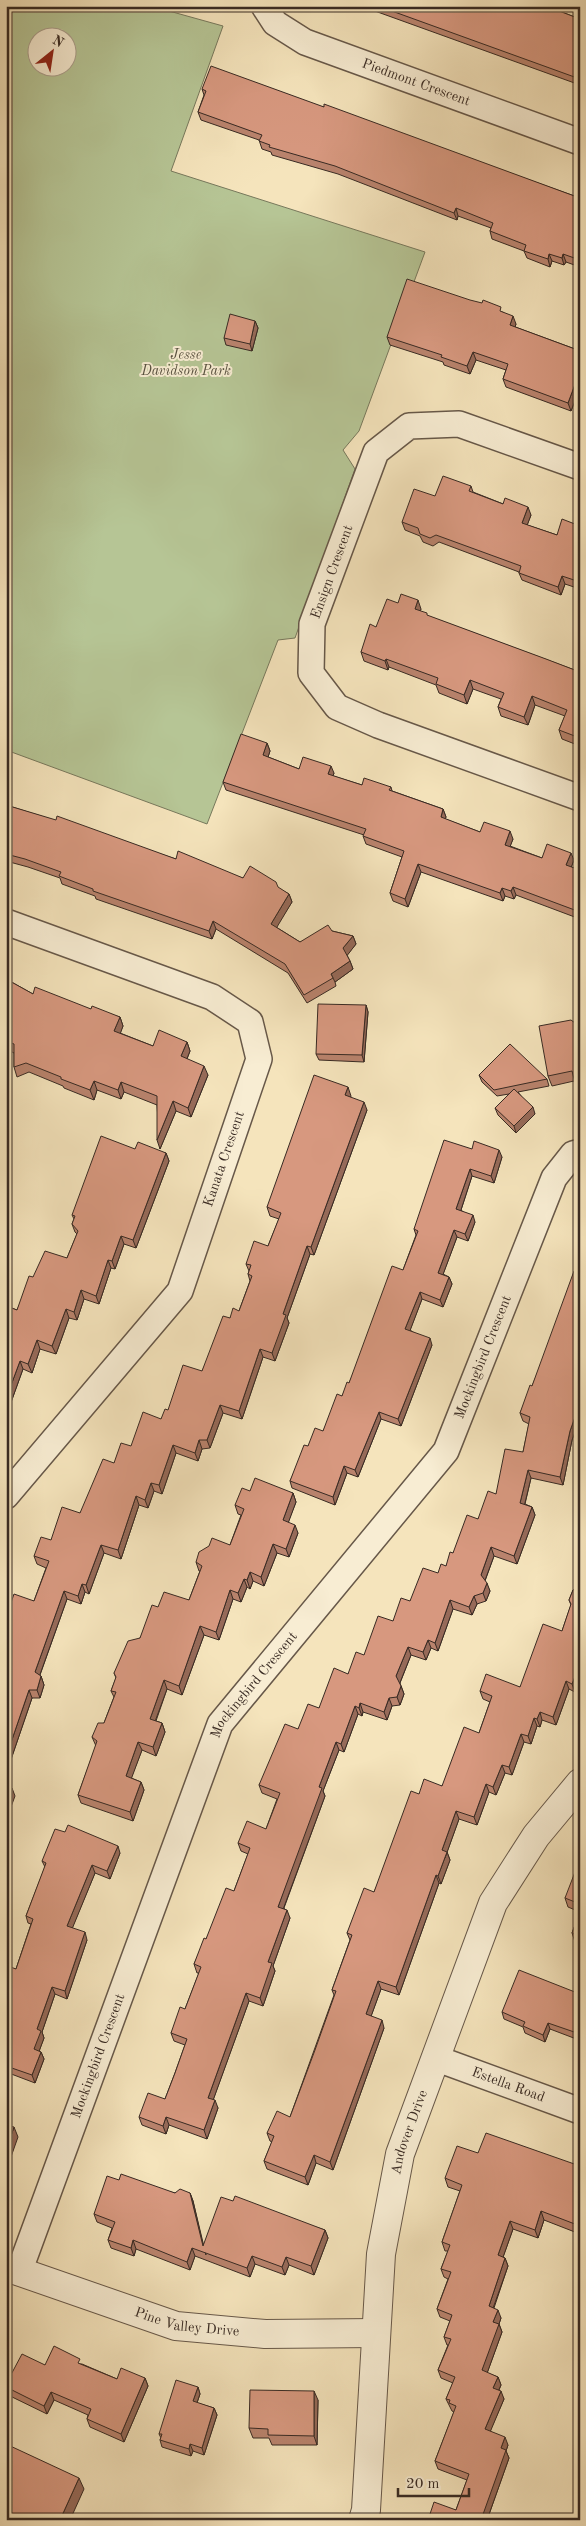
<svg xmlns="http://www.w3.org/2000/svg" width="586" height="2526" font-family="'Old Standard TT',serif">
<rect width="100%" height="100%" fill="#f5e4bc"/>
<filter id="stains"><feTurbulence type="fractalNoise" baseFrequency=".004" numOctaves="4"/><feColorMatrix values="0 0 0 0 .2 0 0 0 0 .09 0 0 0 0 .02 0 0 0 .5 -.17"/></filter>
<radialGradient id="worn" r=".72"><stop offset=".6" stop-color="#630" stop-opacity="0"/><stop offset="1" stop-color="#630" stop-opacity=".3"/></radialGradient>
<path fill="#b6c595" stroke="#77785c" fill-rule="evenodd" d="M6,6H151L223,26L171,171L425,252L359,431L343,450L355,469L295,638L278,640L207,824L6,750ZM38,38H68V68H38Z"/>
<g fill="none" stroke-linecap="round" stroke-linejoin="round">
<defs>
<g id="minor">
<path id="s1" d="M264,6L275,23L305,42L580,142"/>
<path d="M580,467L459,424L409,426L376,452L312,624L311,673L337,707L378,725L580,798"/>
<path d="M6,922L212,997L250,1022L259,1059L180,1291L6,1496"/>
<path id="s2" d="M435,2058L580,2111"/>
<path id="s3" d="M19,2272L220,1724L446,1451L554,1178L573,1154L580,1152"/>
</g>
<g id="tertiary">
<path id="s4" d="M6,2267L176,2326L265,2334L376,2333"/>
<path id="s5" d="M363,2520L366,2510L381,2254L400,2154L493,1903L536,1836L580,1783"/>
</g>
</defs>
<use href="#minor" stroke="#675849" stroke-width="28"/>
<use href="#tertiary" stroke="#675849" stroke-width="30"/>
<use href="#minor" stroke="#f8edd3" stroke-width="25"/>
<use href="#tertiary" stroke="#f8edd3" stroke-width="28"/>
</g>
<path fill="#b9836d" stroke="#382a23" d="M361,6H546L580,19V85Z
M202,89L324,107L580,198V267L566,262L564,265L552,261L550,267L527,258L524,251L492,239L490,231L491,228L458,216L457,220L338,174L272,155L271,152L262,149L259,140L201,120L198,112L204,95Z
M503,312L516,324L515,327L575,349L580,346V388L571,411L506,387L503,379L506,370L476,360L470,374L444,365L443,362L390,345L387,337Z
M255,321L258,328L252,351L226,345L224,338Z
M471,486L473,492L531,515L527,525L557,535L580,526V589L565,584L561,595L522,580L519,573V572L439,542L433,546L423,542L420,536L405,530L402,522L435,496Z
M398,603L421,609L420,611L428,616L580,672V746L562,739L559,730L565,716L535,705L528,725L501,716L498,707L501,699L473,689L467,704L439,693L436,685L389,667L388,670L364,661L361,652L376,627Z
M267,743L270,751L268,757L299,769L334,773L333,776L362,785L391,787L392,791L443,809L446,817L445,819L480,832L513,839L510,846L542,858L574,860L571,867L580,870V919L516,895L514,899L505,896L503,901L421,872L408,907L393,901L390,893L402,857L366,844L363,836L364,835L226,790L223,782Z
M6,805L176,859L278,888L289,894L292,902L276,927L300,942L332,931L353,936L356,944L347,955L350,961L353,969L335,982L336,986L307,1003L288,973L216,929L212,939L96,899L95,896L62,884L60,878L28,867L6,861Z
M6,979L33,994L120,1017L123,1026L120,1033L153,1046L187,1042L190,1051L187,1059L208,1075L191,1117L176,1111L160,1149L157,1105L124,1092L121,1099L97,1090L94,1100L64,1088L63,1086L29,1072L17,1077L14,1067V1053L6,1049Z
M366,1005L368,1012L364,1062L319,1060L316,1054Z
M580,1022V1096H579L574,1081L552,1086L548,1076L575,1023Z
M479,1075L547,1079L549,1086L518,1092L535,1114L516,1133L498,1115L495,1108L509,1094L497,1096L482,1082Z
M351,1096L350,1097L367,1110L314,1255L310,1254L287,1318L289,1323L275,1361L263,1357L242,1419L223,1413L210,1448L202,1449L198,1461L176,1453L162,1494L154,1491L148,1508L139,1505L121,1559L104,1553L89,1594L85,1592L81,1604L67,1599L40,1675L41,1676L44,1685L40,1698H32L7,1771L9,1776L6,1784L8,1611L34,1601L46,1568L37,1564L34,1556L80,1513L114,1463L161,1419L202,1371L230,1318L239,1311L250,1281L248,1274L249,1271L246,1264L268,1246L279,1219L270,1216L267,1207Z
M135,1149L166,1153L169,1161L136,1248L124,1244L115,1269L111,1268L99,1304L84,1299L77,1320L69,1318L56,1354L40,1349L32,1373L23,1369L10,1405L6,1403V1306L17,1310L33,1277L67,1258L77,1234L75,1232L72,1224L74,1219L72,1215Z
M472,1149L502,1157L494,1183L472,1176L461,1210L475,1222L468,1241L457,1237L443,1274L449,1277L452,1284L443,1307L422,1299L410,1330L432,1345L401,1426L381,1419L358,1477L347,1473L335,1505L292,1488L290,1481L308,1446L323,1431L349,1383L403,1270L416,1235L414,1229Z
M580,1273V1419L572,1440L563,1485L531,1478L525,1504L532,1507L535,1515L517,1564L494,1556L485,1581L490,1591L486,1601L477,1604L472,1615L453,1609L438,1651L431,1648L426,1660L411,1655L400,1683L404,1694L400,1705L392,1706L387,1720L363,1712L362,1716L358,1714L344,1752L339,1750L323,1791L325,1796L284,1908L290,1918L273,1966L275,1971L263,2006L249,2001L213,2100L218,2108L207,2139L169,2125L166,2134L142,2125L139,2117L165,2099L175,2073L185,2045L174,2041L171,2033L185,2009L199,1973H197L194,1964L206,1939L234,1891L248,1854L241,1851L238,1843L266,1829L277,1799L262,1793L259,1785L298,1729L319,1708L410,1601L446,1566L453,1553L496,1494L523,1452L529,1424L523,1421L520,1413L532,1386Z
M250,1491L293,1493L296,1502L288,1522L298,1533L289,1557L277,1553L264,1586L253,1581L250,1589L247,1587L241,1602L233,1599L219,1640L204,1635L182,1695L167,1689L156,1721L162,1723L165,1732L156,1756L142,1750L131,1778L141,1782L144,1790L133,1821L81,1803L78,1795L96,1746L92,1737L104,1723L114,1697L111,1691L116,1678L114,1673L140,1638L158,1607L189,1600L200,1571H199L196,1562L230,1545L241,1515L238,1514L235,1505Z
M573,1590L575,1692L569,1689L556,1725L542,1720L540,1727L537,1726L531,1744L524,1742L512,1775L505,1773L496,1795L489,1792L477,1825L459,1819L447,1852L450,1860L441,1884L439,1883L399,1995L381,1989L371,2016L384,2028L333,2170L316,2163L308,2185L267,2169L264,2161L272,2142L270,2141L267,2133L290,2117L334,1995L332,1990L350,1940L347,1933L374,1892L419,1794L442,1786L479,1733L490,1702L483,1699L480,1691L520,1687L562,1631L571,1605L569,1600Z
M120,1853L110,1879L95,1873L72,1928L87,1940L67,1999L55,1994L42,2032L44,2038L39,2051L41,2052L44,2059L35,2083L6,2072V1995L7,1993L6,1992V1970L16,1969L31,1924L28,1923L26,1916L45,1867L42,1861Z
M580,1874V1912L568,1907L565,1898Z
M580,1912V1944L575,1942L572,1933Z
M580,1994V2052L577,2046L579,2040L550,2029L545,2042L525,2033L523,2027L504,2019L502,2012Z
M478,2153L580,2166V2234L544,2220L538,2238L513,2229L503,2257L505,2258L508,2266L494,2308L501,2318L499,2324L502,2332L487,2373L498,2377L501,2385L499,2390L504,2399L490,2431L508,2445L506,2451L509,2458L487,2520H428L456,2510L467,2480L438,2469L435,2461L454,2412L452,2411L446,2399L453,2383L441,2378L438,2370L448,2345H447L444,2337L450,2321L440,2317L437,2309L448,2279L444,2277L441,2269L448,2251H445L442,2242L460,2191L448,2187L445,2178Z
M119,2180L175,2193H190L193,2201L203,2245L233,2201L325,2230L328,2238L314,2275L289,2265L285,2275L255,2264L250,2277L195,2256L190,2270L136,2249L134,2256L111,2248L108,2240L112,2228L97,2222L94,2214Z
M82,2364L117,2379L145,2378L148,2386L124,2442L90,2427L87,2419L88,2415L54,2400L47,2414L8,2395L6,2390V2384L45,2365Z
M198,2387L200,2394L197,2403L214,2408L217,2415L204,2455L193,2451L191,2456L162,2447L160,2440L161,2438L159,2434Z
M318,2400L317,2445H272L269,2438H253L249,2428Z"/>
<path fill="#966a59" stroke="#382a23" d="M456,208L458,216L457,220L454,213Z
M549,254L552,261L550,267L548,259Z
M563,254L566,262L564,265L562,258Z
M513,316L516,324L513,333L510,325Z
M255,321L258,328L252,351L250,344Z
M473,352L476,360L470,374L467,366Z
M577,379L580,388L571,411L568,403Z
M528,507L531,515L525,531L522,523Z
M562,576L565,584L561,595L558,587Z
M418,600L421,609L418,617L415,609Z
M386,659L389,667L388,670L385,661Z
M470,680L473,689L467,704L464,695Z
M532,696L535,705L528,725L524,717Z
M267,743L270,751L266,763L263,755Z
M331,766L334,773L331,782L328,774Z
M443,809L446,817L443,825L441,817Z
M510,831L513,839L508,852L505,845Z
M571,853L574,860L569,873L566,865Z
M418,864L421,872L408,907L405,899Z
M513,887L516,895L514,899L511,891Z
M502,888L505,896L503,901L500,893Z
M289,894L292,902L274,932L271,924Z
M213,921L216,929L212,939L209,931Z
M353,936L356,944L346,957L343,948Z
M350,961L353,969L335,982L331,974Z
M366,1005L368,1012L364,1062L362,1055Z
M120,1017L123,1026L118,1040L114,1031Z
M187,1042L190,1051L184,1066L181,1056Z
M204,1066L208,1075L191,1117L188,1108Z
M94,1081L97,1090L94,1100L90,1090Z
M121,1082L124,1092L121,1099L118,1090Z
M348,1087L351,1096L348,1103L345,1095Z
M173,1101L176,1111L160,1149L157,1140Z
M364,1102L367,1110L314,1255L311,1247Z
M533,1107L535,1114L516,1133L514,1126Z
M499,1150L502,1157L494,1183L491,1176Z
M166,1153L169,1161L136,1248L133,1240Z
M470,1169L472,1176L459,1216L456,1209Z
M473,1215L475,1222L468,1241L465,1234Z
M454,1230L457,1237L441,1280L438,1273Z
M121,1236L124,1244L115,1269L112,1261Z
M307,1246L310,1254L287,1318L289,1323L275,1361L272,1353L283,1314Z
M108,1260L111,1268L99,1304L96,1296Z
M449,1277L452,1284L443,1307L440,1300Z
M81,1290L84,1299L77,1320L74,1312Z
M420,1292L422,1299L408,1336L405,1329Z
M66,1309L69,1318L56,1354L52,1346Z
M430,1338L432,1345L401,1426L398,1419Z
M37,1340L40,1349L32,1373L28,1364Z
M260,1349L263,1357L242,1419L239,1411Z
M20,1361L23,1369L10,1405L7,1396Z
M580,1403V1419L572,1440L563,1485L560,1477L570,1431Z
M220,1405L223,1413L210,1448L207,1440Z
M379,1412L381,1419L358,1477L355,1470Z
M199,1440L202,1449L198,1461L195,1453Z
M173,1445L176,1453L162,1494L159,1485Z
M344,1466L347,1473L335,1505L333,1497Z
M528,1470L531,1478L523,1511L520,1503Z
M151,1483L154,1491L148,1508L145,1500Z
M293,1493L296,1502L286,1529L283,1520Z
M136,1496L139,1505L121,1559L118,1550Z
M532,1507L535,1515L517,1564L514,1556Z
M295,1525L298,1533L289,1557L286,1549Z
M273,1544L277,1553L264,1586L261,1577Z
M101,1545L104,1553L89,1594L86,1585Z
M491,1547L494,1556L484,1583L481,1575Z
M250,1572L253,1581L250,1589L247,1580Z
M244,1579L247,1587L241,1602L238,1593Z
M487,1583L490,1591L486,1601L483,1593Z
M82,1584L85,1592L81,1604L78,1596Z
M230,1590L233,1599L219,1640L216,1632Z
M64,1591L67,1599L38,1680L35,1672Z
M474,1596L477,1604L472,1615L469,1607Z
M450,1600L453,1609L438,1651L435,1643Z
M200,1626L204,1635L182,1695L179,1686Z
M428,1640L431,1648L426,1660L423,1652Z
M408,1647L411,1655L399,1685L396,1676Z
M580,1664V1680L575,1692L572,1684Z
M41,1676L44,1685L40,1698L37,1690Z
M164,1680L167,1689L153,1727L150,1719Z
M566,1681L569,1689L556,1725L553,1717Z
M401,1686L404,1694L400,1705L397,1697Z
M29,1690L32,1698L7,1771L9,1776L6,1784V1757Z
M389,1698L392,1706L387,1720L384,1712Z
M360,1703L363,1712L362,1716L359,1708Z
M355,1706L358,1714L344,1752L341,1744Z
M540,1712L542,1720L540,1727L537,1719Z
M534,1718L537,1726L531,1744L528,1736Z
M162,1723L165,1732L156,1756L153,1747Z
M521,1734L524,1742L512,1775L509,1767Z
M138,1742L142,1750L129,1785L126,1776Z
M336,1742L339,1750L323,1791L325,1796L281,1915L278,1907L319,1787Z
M502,1765L505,1773L496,1795L493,1787Z
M141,1782L144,1790L133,1821L130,1812Z
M486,1784L489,1792L477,1825L474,1817Z
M12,1788L15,1796L8,1815L6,1809V1804Z
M456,1811L459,1819L445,1858L442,1850Z
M118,1846L120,1853L110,1879L107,1871Z
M447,1852L450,1860L441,1884L438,1876Z
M92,1865L95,1873L70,1934L67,1926Z
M436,1875L439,1883L399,1995L396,1987Z
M287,1910L290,1918L273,1966L275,1971L263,2006L260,1998L268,1962Z
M85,1932L87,1940L67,1999L65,1991Z
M378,1981L381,1989L369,2022L366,2014Z
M52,1987L55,1994L42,2032L44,2038L37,2057L34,2049L37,2029Z
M246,1993L249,2001L211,2106L208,2098Z
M382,2020L384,2028L333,2170L330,2162Z
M548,2023L550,2029L545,2042L543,2035Z
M41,2052L44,2059L35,2083L32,2075Z
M215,2100L218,2108L207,2139L204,2130Z
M166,2117L169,2125L166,2134L163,2126Z
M14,2127L18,2137L6,2171V2151Z
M314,2155L316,2163L308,2185L305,2177Z
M190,2193L193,2201L206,2255L203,2246Z
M541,2211L544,2220L538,2238L535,2230Z
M510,2221L513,2229L501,2263L498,2255Z
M325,2230L328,2238L314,2275L311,2266Z
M133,2240L136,2249L134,2256L131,2248Z
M192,2248L195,2256L190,2270L187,2262Z
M252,2256L255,2264L250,2277L247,2268Z
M286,2257L289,2265L285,2275L282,2267Z
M505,2258L508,2266L491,2314L489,2306Z
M498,2310L501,2318L499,2324L502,2332L485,2379L482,2370L493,2322Z
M498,2377L501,2385L496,2396L493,2388Z
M145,2378L148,2386L124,2442L121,2434Z
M198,2387L200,2394L195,2408L193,2401Z
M314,2391L318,2400L317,2445L314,2436Z
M501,2391L504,2399L488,2437L485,2429Z
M51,2392L54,2400L47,2414L44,2406Z
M214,2408L217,2415L204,2455L202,2448Z
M505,2437L508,2445L506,2451L509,2458L487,2520H481L501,2448Z
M190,2444L193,2451L191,2456L189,2449Z
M79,2478L84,2489L70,2520H60Z"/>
<path fill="#d7987f" stroke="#382a23" d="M378,6H546L580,19V79Z
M211,66L324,107V104L569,194L580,198V260L563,254L562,258L549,254L548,259L524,251L526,245L490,231L493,223L456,208L454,213L335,166L269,147L270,145L259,141L262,135L198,112L206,91L202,89Z
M407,279L470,300L482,303L483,300L501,307L500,311L513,316L510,325L575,349L576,344L580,346V380L577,379L568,403L503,379L508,364L473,352L467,366L441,357L442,355L387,337Z
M230,314L255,321L250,344L224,338Z
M443,476L471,486L469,491L503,504L505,498L528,507L522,523L557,535L562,519L580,526V582L562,576L558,587L519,573L521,566L436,535L430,538L420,534L418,528L402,522L414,489L435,496Z
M401,594L418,600L415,609L427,613V615L546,659L580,672V738L559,730L567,710L532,696L524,717L498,707L504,693L470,680L464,695L436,684L438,678L386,659L385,661L361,652L370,624L376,627L387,599L398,603Z
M241,734L267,743L263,755L299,769L303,757L331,766L328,774L362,785L364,778L391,787L389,790L443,809L441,817L480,832L484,822L510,831L505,845L542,858L547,844L571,853L566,865L580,870V912L513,887L511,891L502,888L500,893L418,864L405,899L390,893L404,851L363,836L366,829L223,782Z
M6,805L56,820L57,816L176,859L178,851L243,878L250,866L276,882L278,887L289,894L271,924L300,942L328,925L332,931L353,936L343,948L350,961L331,974L333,978L304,995L285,964L213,921L209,931L93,891V889L59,876L61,872L25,859L6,854Z
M6,979L33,994L35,987L91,1009L92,1006L120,1017L114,1031L153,1046L159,1030L187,1042L181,1056L204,1066L188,1108L173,1101L157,1140V1096L121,1082L118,1090L94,1081L90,1090L61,1079V1077L26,1063L14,1067V1044L6,1041Z
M318,1004L366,1005L362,1055L316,1054Z
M571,1020L575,1023L580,1022V1086L576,1087L572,1071L548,1076L539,1026Z
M510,1044L547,1079L494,1090L479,1075Z
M314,1075L348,1087L345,1095L364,1102L311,1247L307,1246L283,1314L286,1315L272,1353L260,1349L239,1411L220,1405L207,1440H199L195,1453L173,1445L159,1485L151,1483L145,1500L136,1496L118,1550L101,1545L86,1585L82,1584L78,1596L64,1591L35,1672L41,1676L37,1690H29L6,1757V1611H8L14,1594L34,1601L49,1561L34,1556L41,1537L51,1540L62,1507L80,1513L103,1459L114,1463L121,1443L131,1446L143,1412L161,1419L165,1409L168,1410L183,1365L202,1371L223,1316L230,1318L233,1308L239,1311L252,1276L248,1274L251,1265L246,1264L254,1241L268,1246L281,1213L267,1207Z
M514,1089L533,1107L514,1126L495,1108Z
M101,1136L135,1149L138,1142L166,1153L133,1240L121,1236L112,1261L108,1260L96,1296L81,1290L74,1312L66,1309L52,1346L37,1340L28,1364L20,1361L7,1396H6V1306L17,1310L29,1276L33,1277L45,1251L67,1258L78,1231L72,1224L75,1216L72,1215Z
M444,1140L472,1149L474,1141L499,1150L491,1176L470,1169L456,1209L473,1215L465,1234L454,1230L438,1273L449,1277L440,1300L420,1292L405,1329L430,1338L398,1419L379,1412L355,1470L344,1466L333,1497L290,1481L304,1445L308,1446L315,1428L323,1431L337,1394L342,1396L347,1382L349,1383L392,1266L403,1270L418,1231L414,1229Z
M574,1271L580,1273V1403L570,1431L560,1477L528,1470L520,1503L532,1507L514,1556L491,1547L481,1575L487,1583L483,1593L474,1596L469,1607L450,1600L435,1643L428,1640L423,1652L408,1647L396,1676L401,1686L397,1697L389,1698L384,1712L360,1703L359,1708L355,1706L341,1744L336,1742L319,1787L322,1788L278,1907L287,1910L268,1962L272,1963L260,1998L246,1993L208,2098L215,2100L204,2130L166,2117L163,2126L139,2117L148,2093L165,2099L175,2073L187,2039L171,2033L180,2007L185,2009L201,1967L194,1964L204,1938L206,1939L226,1888L234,1891L250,1848L238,1843L247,1821L266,1829L280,1793L259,1785L285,1724L298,1729L308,1704L319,1708L334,1668L348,1674L356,1652L364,1655L378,1616L393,1621L401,1598L410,1601L423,1568L438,1573L441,1564L446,1566L450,1552L453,1553L467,1515L478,1519L488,1491L496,1494L505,1449L523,1452L530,1417L520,1413L530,1385L532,1386Z
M255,1478L293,1493L283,1520L295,1525L286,1549L273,1544L261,1577L250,1572L247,1580L244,1579L238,1593L230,1590L216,1632L200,1626L179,1686L164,1680L150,1719L162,1723L153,1747L138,1742L126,1776L141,1782L130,1812L78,1795L97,1741L92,1737L98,1723H104L116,1692L111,1691L116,1677L114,1673L128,1641L140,1638L152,1605L158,1607L164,1592L189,1600L202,1566L196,1562L199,1552L209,1546L212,1538L230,1545L244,1509L235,1505L242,1488L250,1491Z
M580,1581V1664L572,1684L566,1681L553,1717L540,1712L537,1719L534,1718L528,1736L521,1734L509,1767L502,1765L493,1787L486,1784L474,1817L456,1811L442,1850L447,1852L438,1876L436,1875L396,1987L378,1981L366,2014L382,2020L330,2162L314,2155L305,2177L264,2161L274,2136L267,2133L277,2111L290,2117L315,2050L336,1991L332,1990L352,1935L347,1933L364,1888L374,1892L411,1791L419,1794L424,1779L442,1786L464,1727L479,1733L492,1696L480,1691L486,1674L520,1687L543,1624L562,1631L571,1604L569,1600L573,1590L578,1587Z
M6,1786L12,1788L6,1804Z
M68,1825L118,1846L107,1871L92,1865L67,1926L85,1932L65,1991L52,1987L37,2029L41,2031L34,2049L41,2052L32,2075L6,2066V2001L7,1999H6V1995L9,1987L6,1986V1970L8,1966L16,1969L33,1919L26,1916L46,1863L42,1861L55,1829L65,1832Z
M575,1872L580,1874V1904L565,1898Z
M580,1912V1937L572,1933Z
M519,1970L580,1994V2034L548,2023L543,2035L523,2026L525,2022L502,2012Z
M580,2039V2046H577Z
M6,2125L14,2127L6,2151Z
M486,2133L580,2166V2226L541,2211L535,2230L510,2221L498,2255L505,2258L489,2306L498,2310L493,2322L499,2324L482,2370L498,2377L493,2388L501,2391L485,2429L505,2437L501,2448L506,2450L481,2520H428L434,2502L456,2510L469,2474L435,2461L456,2406L449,2403L450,2400L446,2399L455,2377L438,2370L451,2339L444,2337L452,2315L437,2309L451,2272L441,2269L450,2245L442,2242L462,2185L445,2178L457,2146L478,2153Z
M121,2174L175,2193L180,2189L190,2193L203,2246L221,2197L233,2201L235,2196L325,2230L311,2266L286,2257L282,2267L252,2256L247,2268L192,2248L187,2262L133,2240L131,2248L108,2240L115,2222L94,2214L107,2176L119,2180Z
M54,2346L80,2359L78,2363L117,2379L121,2368L145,2378L121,2434L87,2419L91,2409L51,2392L44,2406L6,2387V2384L22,2354L45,2365Z
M176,2380L198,2387L193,2401L214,2408L202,2448L190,2444L189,2449L160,2440L162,2434H159Z
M250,2390L314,2391V2436L268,2435V2429L249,2428Z
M6,2444L79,2478L60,2520H53L48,2516L46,2520H6Z"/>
<g text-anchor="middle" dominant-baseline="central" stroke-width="4" stroke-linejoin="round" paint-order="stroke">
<g font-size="14" fill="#382a23" stroke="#f8edd3">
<text stroke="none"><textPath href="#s1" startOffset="174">Piedmont Crescent</textPath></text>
<text transform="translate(332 572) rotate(-70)">Ensign Crescent</text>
<text transform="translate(224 1159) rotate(-71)">Kanata Crescent</text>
<text stroke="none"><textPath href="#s3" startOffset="1039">Mockingbird Crescent</textPath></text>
<text stroke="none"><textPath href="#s3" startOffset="635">Mockingbird Crescent</textPath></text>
<text stroke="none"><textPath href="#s3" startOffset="230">Mockingbird Crescent</textPath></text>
<text stroke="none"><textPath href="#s2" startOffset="78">Estella Road</textPath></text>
<text stroke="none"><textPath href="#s5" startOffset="392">Andover Drive</textPath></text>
<text stroke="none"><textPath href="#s4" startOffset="190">Pine Valley Drive</textPath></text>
</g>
<g font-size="14" font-style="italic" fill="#585140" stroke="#f8edd3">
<text x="186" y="355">Jesse<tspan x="186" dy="16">Davidson Park</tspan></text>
</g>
</g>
<rect width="586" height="2526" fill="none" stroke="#f5e4bc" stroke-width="25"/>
<rect x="8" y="8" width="571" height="2511" fill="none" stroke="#382a23" stroke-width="2.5"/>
<rect x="12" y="12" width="561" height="2501" fill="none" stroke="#382a23"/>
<g transform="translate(52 52) rotate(30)"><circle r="24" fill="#f8edd3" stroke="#ab9f8d"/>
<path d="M0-4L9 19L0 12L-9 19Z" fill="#8f2418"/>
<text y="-8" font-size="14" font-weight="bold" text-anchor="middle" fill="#382a23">N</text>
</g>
<path d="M398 2488v8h71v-8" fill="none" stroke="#382a23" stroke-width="2.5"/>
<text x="406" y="2488" font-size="15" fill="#382a23" stroke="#f8edd3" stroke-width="4" paint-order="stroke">20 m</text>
<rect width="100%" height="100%" filter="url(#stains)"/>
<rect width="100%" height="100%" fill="url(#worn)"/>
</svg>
